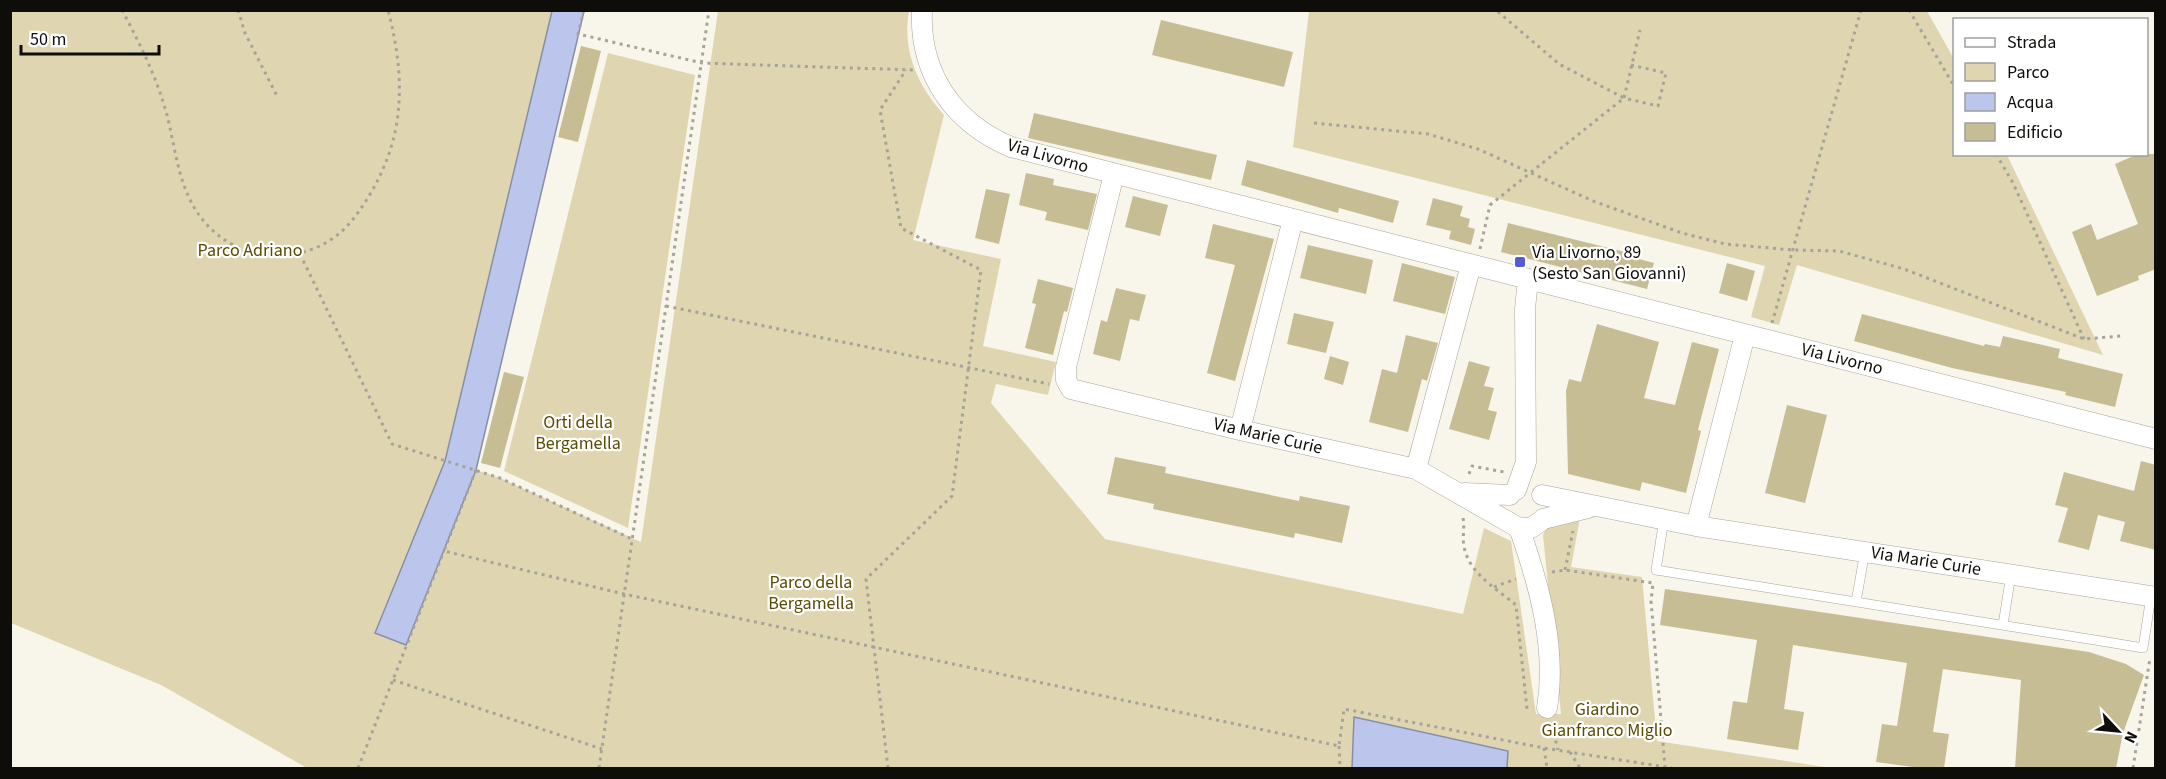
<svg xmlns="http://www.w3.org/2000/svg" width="2166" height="779" font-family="'Source Sans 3',sans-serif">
<rect width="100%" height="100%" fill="#f8f5ea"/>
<path fill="#dfd6b1" d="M10,11H553L412,631L476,470L500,478L641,542L718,11H909C902,50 917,85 944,115L913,240L1001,259L983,346L1056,362L1048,395L996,384L991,403L1105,539L1463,614L1484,528L1511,541L1536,714H1561L1543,535L1546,528L1580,518L1571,567L1642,577L1657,741L1831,768H307L161,685L11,623Z
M1309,11H1927L1954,59V154L2007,155L2103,355L1797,265L1779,325L1751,317L1765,266L1293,147Z
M608,53L695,75L628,528L504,471Z"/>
<path fill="#bcc5eb" stroke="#888ea7" stroke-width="1.5" d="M552,11H584L476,470L406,645L375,633L445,461Z
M1354,717L1508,751L1507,768H1352Z"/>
<path fill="#c7bd94" d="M1161,20L1293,52L1284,87L1152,55Z
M581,46L601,51L578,142L558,137Z
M1034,113L1217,155L1211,180L1028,138Z
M2138,154H2156V269L2138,276L2139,280L2097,296L2072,232L2091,224L2097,240L2138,224L2115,164Z
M1247,160L1399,201L1393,223L1339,208L1338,213L1241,185Z
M1026,173L1054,179L1053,185L1097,194L1088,230L1045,220L1047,212L1019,205Z
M986,189L1010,194L999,244L975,238Z
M1133,196L1168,205L1160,236L1125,227Z
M1433,198L1463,206L1460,216L1470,219L1468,227L1475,229L1471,245L1449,239L1451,231L1426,225Z
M1508,223L1625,252L1624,255L1654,263L1647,289L1501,252Z
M1213,224L1274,239L1235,381L1207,373L1235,265L1205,258Z
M1308,245L1373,260L1366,294L1300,278Z
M1402,263L1455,277L1445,314L1393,301Z
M1727,263L1755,271L1747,301L1719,293Z
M1038,279L1073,288L1067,312L1064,311L1053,355L1025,348L1036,304L1032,303Z
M1116,288L1146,295L1139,321L1130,319L1120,361L1093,354L1101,320L1107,322Z
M1294,313L1334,322L1326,353L1287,344Z
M1862,314L1984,346L1985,344L2000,347L2003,336L2060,349L2058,358L2123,374L2115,407L2065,395L2066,392L1952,368L1854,341Z
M1597,324L1659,342L1644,398L1675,405L1692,342L1719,349L1698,430L1701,431L1686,493L1642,482L1640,491L1568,474L1566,391L1569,379L1581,382Z
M1406,335L1438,343L1427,381L1422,379L1408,432L1369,422L1382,369L1397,373Z
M1330,356L1349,362L1343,385L1324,379Z
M1469,361L1490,367L1484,386L1494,388L1488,410L1497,412L1489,440L1449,429Z
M504,372L524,377L500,468L481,463Z
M1787,405L1827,415L1805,503L1765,493Z
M1115,457L1166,467L1165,473L1299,501L1300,496L1350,506L1342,543L1295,533L1294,538L1153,509L1154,504L1107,494Z
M2141,461L2156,465V550L2120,541L2125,522L2098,515L2089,550L2058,542L2068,508L2055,505L2064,472L2134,491Z
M1665,589L2089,652L2126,664L2144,675L2123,733L2116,768H2015L2021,680L1943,669L1933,732L1949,734L1944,768H1920L1876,762L1882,724L1897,726L1907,663L1793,645L1784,709L1804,712L1798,750L1727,739L1733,701L1747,703L1757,640L1660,625Z"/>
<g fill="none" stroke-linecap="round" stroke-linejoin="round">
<defs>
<path id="lane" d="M1664,519L1656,570L2101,641L2143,648L2151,596
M1856,602L1865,551
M2003,625L2011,574"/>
<path id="street" d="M922,10C919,74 954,123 1011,147L2156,439
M1114,174L1066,367V380L1071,389L1240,430L1416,469L1519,528H1531L1541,521
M1240,430L1293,219
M1416,469L1471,265
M1516,490L1526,462L1525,309L1528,279
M1464,493L1510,495
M1542,495L1696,526L2156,597
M1543,519L1588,508
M1696,526L1745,335
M1519,528C1539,584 1557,648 1547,708"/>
</defs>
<use href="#lane" stroke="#a7a49a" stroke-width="10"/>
<use href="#street" stroke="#a7a49a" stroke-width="21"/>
<path stroke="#a5a39a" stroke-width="3" stroke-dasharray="3 4.5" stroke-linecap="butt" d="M122,10C140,44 157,78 167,115C177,155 179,197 210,228C251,268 319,264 354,218C377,188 394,151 398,114C402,78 397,45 388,10
M238,10L245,33L277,96
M584,10L578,34L702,63L914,70
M1909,10L1954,86
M1631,65L1666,73L1658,106L1624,98L1640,30
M1314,123L1428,134L1478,149L1593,201L1682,233L1725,244L1793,250L1839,251L1904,269L2084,339L2121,336
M1996,154L2013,183L2084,339
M1480,249L1490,205L1624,98L1559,64L1496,10
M300,254L392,444L500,478L632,539
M666,306L1049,384
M1772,323L1861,10
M476,470L444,551L624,594L1339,746L1344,709L1544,748L1672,768
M1469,474L1472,466L1504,472
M1463,518C1465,528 1462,537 1464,546C1468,573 1497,589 1516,605L1527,709
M1565,570L1573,531
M1552,572L1565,570L1653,583L1651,601L1665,767
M1494,587L1516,579
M393,680L602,749
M1552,726L1558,750
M1339,746L1340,768
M1544,748L1547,768
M1570,752L1580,768
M358,768L444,551
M599,768L709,10
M888,768L866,579L952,496L981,270L901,228L880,110L906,70
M2133,768L2150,658"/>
<use href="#lane" stroke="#fff" stroke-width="9"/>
<use href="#street" stroke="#fff" stroke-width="20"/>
</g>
<rect fill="#535cd3" stroke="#fff" stroke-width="2" x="1514" y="256" width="12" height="12" rx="3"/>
<g text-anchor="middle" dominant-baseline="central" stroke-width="4.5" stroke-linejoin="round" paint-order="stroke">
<g font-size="18" fill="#0e0d09" stroke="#fff">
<text transform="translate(1048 156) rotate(16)">Via Livorno</text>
<text transform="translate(1842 359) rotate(14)">Via Livorno</text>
<text transform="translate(1268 436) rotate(13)">Via Marie Curie</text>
<text transform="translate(1926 561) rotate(9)">Via Marie Curie</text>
</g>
<g font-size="18" fill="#5a4b00" stroke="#fff">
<text x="250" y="250">Parco Adriano</text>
<text x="578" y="422">Orti della<tspan x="578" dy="21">Bergamella</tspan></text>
<text x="811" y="582">Parco della<tspan x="811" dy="21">Bergamella</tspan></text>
<text x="1607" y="709">Giardino<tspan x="1607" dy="21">Gianfranco Miglio</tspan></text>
</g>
<g font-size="18" fill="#0e0d09" stroke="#fff" text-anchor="start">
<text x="1532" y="252">Via Livorno, 89<tspan x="1532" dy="21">(Sesto San Giovanni)</tspan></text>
</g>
</g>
<rect width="2166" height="779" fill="none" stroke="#0e0d09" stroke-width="24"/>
<rect x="1953" y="18" width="195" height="138" fill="#ffffff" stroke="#9f9e9d" stroke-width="1.5"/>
<rect x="1965" y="38" width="30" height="9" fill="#ffffff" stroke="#9f9e9d" stroke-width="1.5"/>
<text x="2007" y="48" font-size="18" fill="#0e0d09">Strada</text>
<rect x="1965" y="63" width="30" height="18" fill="#dfd6b1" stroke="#9f9e9d" stroke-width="1.5"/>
<text x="2007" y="78" font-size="18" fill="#0e0d09">Parco</text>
<rect x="1965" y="93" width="30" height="18" fill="#bcc5eb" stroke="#9f9e9d" stroke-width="1.5"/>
<text x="2007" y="108" font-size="18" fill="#0e0d09">Acqua</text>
<rect x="1965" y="123" width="30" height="18" fill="#c7bd94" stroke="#9f9e9d" stroke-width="1.5"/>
<text x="2007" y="138" font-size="18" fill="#0e0d09">Edificio</text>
<g transform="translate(2118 731) rotate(116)" stroke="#ffffff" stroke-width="4.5" paint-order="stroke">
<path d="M0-4.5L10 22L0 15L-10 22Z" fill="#0e0d09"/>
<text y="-9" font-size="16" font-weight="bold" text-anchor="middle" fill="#0e0d09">N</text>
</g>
<path d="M21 45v9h138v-9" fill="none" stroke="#0e0d09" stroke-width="3"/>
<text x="30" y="45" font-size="18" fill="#0e0d09" stroke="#ffffff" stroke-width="4.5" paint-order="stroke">50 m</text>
</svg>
